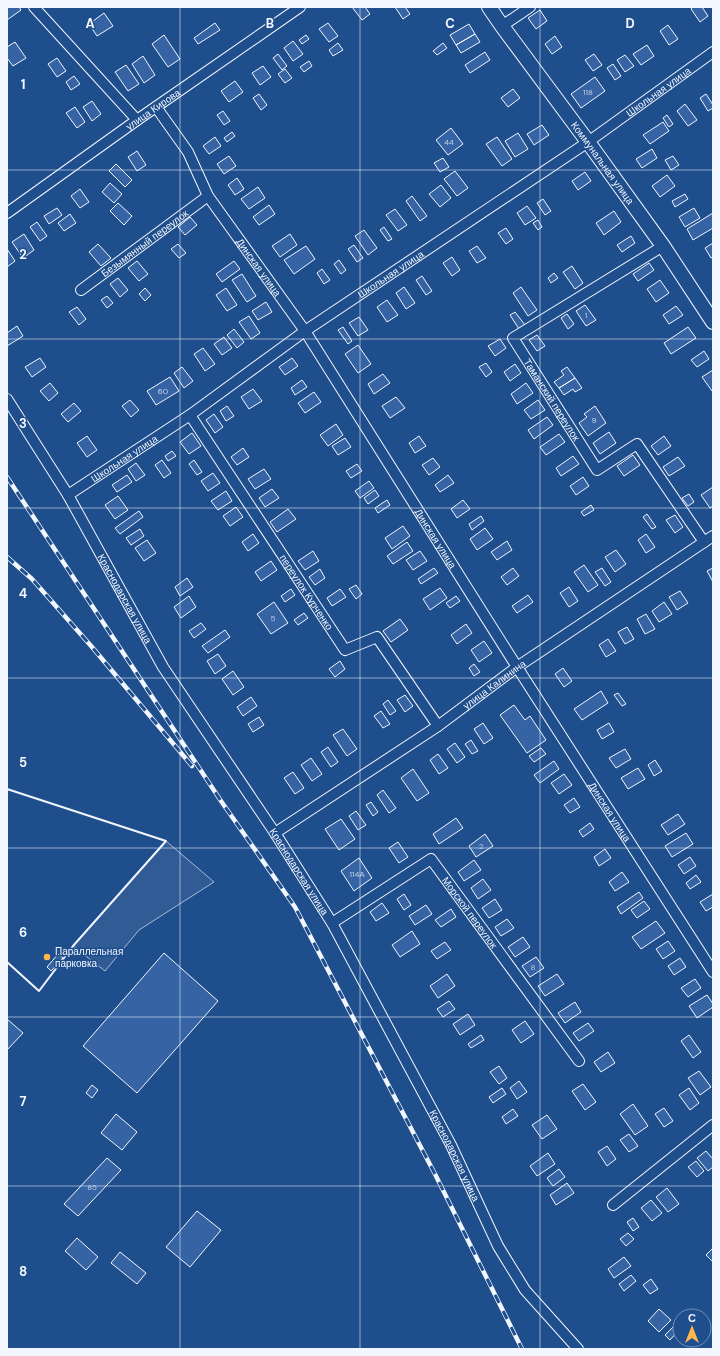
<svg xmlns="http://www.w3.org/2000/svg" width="720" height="1356" font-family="'DM Sans',sans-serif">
<rect width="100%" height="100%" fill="#1f4e8c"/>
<path fill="#305b95" stroke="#a8bbd7" d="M166,841L214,882L139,930L105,971L73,946Z"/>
<path fill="#3563a3" stroke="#f2f6ff" d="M7,7H19L21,10L7,20Z
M352,7H365L370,14L362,20Z
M395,7H405L410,14L403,19Z
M693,7H702L708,16L700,22L691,9Z
M540,10L547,21L536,29L528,18Z
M104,13L113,26L97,36L89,24Z
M215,23L220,30L198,44L194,38Z
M328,23L338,36L329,42L319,29Z
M469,24L475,34L456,45L450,35Z
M668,25L678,39L669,45L660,31Z
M475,34L480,42L461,53L456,45Z
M164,35L180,59L168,67L152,44Z
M306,35L309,39L302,44L299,40Z
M555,36L562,47L552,54L545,44Z
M293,41L303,54L293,61L284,48Z
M15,42L26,58L13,66L7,58V47Z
M338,43L343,50L333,56L329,50Z
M443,43L447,48L437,55L433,51Z
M647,45L654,56L641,65L633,54Z
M485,52L490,60L470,73L465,65Z
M278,54L287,66L282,70L273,58Z
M594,54L602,65L593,71L585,60Z
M625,55L634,66L625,72L617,60Z
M143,56L155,75L144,83L132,64Z
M57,58L66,71L57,77L48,64Z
M309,61L312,66L304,72L300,67Z
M613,64L621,76L615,80L607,68Z
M126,65L139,84L128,91L115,72Z
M263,66L271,77L260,85L252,73Z
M285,69L292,78L285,83L278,74Z
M74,76L80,84L71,90L66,82Z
M595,77L605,91L581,108L571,94Z
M235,81L243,92L229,102L221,91Z
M513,89L520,98L508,107L501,98Z
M259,94L267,105L261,110L253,98Z
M706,94L713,105V108L708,111L700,98Z
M92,101L101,114L92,121L83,107Z
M685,104L697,120L688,126L677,111Z
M75,107L85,122L77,128L66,113Z
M223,111L230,121L224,125L217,115Z
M667,115L673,124L669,127L663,118Z
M663,122L669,131L650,144L643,135Z
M542,125L549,135L534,145L527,134Z
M451,128L463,144L448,155L436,140Z
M232,132L235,136L227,142L224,138Z
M518,133L528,149L515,157L505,141Z
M215,137L221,146L209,154L203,146Z
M497,137L512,159L502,166L486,144Z
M652,149L657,158L642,168L636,159Z
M137,151L146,165L137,171L128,157Z
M229,156L236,166L224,174L217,164Z
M673,156L679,165L671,170L665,160Z
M443,158L449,167L440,172L434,163Z
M116,164L132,180L125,187L109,171Z
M455,171L468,188L457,196L444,179Z
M585,172L591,181L578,190L572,181Z
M667,175L675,186L660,197L652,186Z
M237,178L244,189L235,195L228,185Z
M110,183L122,194L114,203L102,192Z
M441,185L451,198L440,207L429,194Z
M258,187L265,198L249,209L241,199Z
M80,189L89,202L80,208L71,196Z
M685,194L688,199L675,207L672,201Z
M412,196L427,216L420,221L406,201Z
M543,199L551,211L545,215L537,203Z
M118,203L132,216L124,225L110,211Z
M269,205L275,214L259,225L253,217Z
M527,206L536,218L525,225L517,213Z
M57,208L62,215L49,224L44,216Z
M694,208L700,218L685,227L679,217Z
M395,209L407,225L398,231L386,215Z
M614,211L621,222L604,235L596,223Z
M713,213V228L693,240L687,229Z
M70,214L76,223L64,231L58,223Z
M190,217L197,225L185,235L178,227Z
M538,220L542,227L538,230L533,223Z
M37,222L47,236L40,241L30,227Z
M384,227L392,239L388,241L380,230Z
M506,228L513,239L506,244L498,233Z
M364,230L377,248L368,255L355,236Z
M24,234L34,250L23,258L12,242Z
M290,234L297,245L280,257L272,246Z
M631,236L635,243L622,252L617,245Z
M713,243V257L711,258L705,248Z
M98,244L111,258L101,266L89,252Z
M178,244L186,253L179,258L171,249Z
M354,245L363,258L357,262L348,249Z
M306,246L315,259L294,274L284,260Z
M477,246L486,258L477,263L469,251Z
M7,249L15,261L7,267Z
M452,257L460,270L452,276L443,263Z
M339,260L346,270L341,274L334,264Z
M137,261L148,274L139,281L128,268Z
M234,261L240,269L222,282L216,274Z
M649,263L654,270L638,281L633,274Z
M572,266L583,283L575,289L563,272Z
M322,269L330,280L324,284L317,273Z
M554,273L558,278L551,283L548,278Z
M242,274L256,296L247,302L232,280Z
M422,276L432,291L426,295L416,280Z
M118,278L128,290L120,297L110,284Z
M660,280L669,293L656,302L647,289Z
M404,287L415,303L406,309L396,293Z
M521,287L537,310L528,316L513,293Z
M145,288L151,295L145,301L139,294Z
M226,288L237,305L227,311L216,295Z
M107,296L113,303L107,308L101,300Z
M387,300L398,315L387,322L377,307Z
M266,302L272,312L258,320L252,311Z
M585,305L596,320L586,326L576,311Z
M676,306L683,315L669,324L663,315Z
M77,307L86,319L79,325L69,312Z
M515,312L525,325L519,329L510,315Z
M567,314L574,324L568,329L561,318Z
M249,316L260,333L251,339L239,322Z
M359,317L368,330L358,336L349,323Z
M17,326L23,336L7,346V333Z
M343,327L352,341L348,344L338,330Z
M688,327L696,338L671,354L664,343Z
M234,329L244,342L237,348L227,335Z
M537,335L545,346L537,351L529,340Z
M224,337L232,348L222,355L214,344Z
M500,339L506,348L495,356L488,346Z
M358,345L371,364L358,373L345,354Z
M203,348L215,364L205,371L194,354Z
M704,351L709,359L697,367L691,360Z
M40,358L46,367L32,377L25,367Z
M292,358L298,366L285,375L279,367Z
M486,363L492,372L486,377L479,367Z
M515,364L521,373L510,381L504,372Z
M182,367L193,381L184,388L174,373Z
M567,367L575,378L559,388L554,382L564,375L561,371Z
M713,370V391H712L702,377Z
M383,374L390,383L374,394L368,384Z
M170,377L179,391L156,405L147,391Z
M575,378L582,388L575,392L573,389L564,395L559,388Z
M302,380L307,387L295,395L291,388Z
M50,383L58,393L49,401L40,391Z
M526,383L533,393L517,404L511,394Z
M253,389L262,401L249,409L241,397Z
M314,392L321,402L305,413L298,403Z
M396,397L405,408L390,418L382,406Z
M130,400L139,410L131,417L122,406Z
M538,400L545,410L531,419L524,410Z
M74,403L81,411L68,422L61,414Z
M227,406L234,416L226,421L220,411Z
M595,406L606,423L588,436L579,423L587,417L584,414Z
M214,414L223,427L215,433L206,420Z
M547,417L553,425L534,439L528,430Z
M336,424L343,435L328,446L320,435Z
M609,432L616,443L600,454L593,443Z
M192,433L201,446L189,454L180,442Z
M559,434L565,442L546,455L540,447Z
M87,436L97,450L87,457L77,443Z
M419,436L426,446L415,453L409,443Z
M664,436L671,446L658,455L651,446Z
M345,438L351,447L338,455L332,446Z
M243,448L249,457L237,465L231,457Z
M172,451L176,456L168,461L165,456Z
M633,455L640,465L624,476L617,466Z
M573,456L579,464L561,476L556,468Z
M678,457L685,466L669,476L663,467Z
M433,458L440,467L429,475L422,465Z
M162,460L171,473L164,478L155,465Z
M194,460L202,472L197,475L189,464Z
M136,463L145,475L136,481L128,469Z
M357,464L362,471L351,478L346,471Z
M264,469L271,479L255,489L248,479Z
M213,473L220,483L208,491L201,481Z
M127,475L132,482L117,492L112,485Z
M448,475L454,483L440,492L435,485Z
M583,477L589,486L576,495L570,486Z
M369,481L374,488L360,498L355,491Z
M713,487V506L710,508L701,495Z
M272,489L279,498L265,507L259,498Z
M375,490L379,496L368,504L364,498Z
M226,491L232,501L218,510L211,501Z
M689,494L694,502L688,506L682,498Z
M118,496L128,510L115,519L105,505Z
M387,500L390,505L378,513L375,508Z
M463,500L470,509L457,518L451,509Z
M591,505L594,510L584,516L581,512Z
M236,507L243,517L230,526L223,516Z
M288,509L296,519L277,532L270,522Z
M139,511L143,517L120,534L115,528Z
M647,514L656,527L652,529L643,517Z
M675,515L683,527L675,533L666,520Z
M481,516L484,521L472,530L469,524Z
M403,526L410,536L392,549L385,538Z
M485,528L493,539L477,550L470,539Z
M140,529L144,536L131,545L126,538Z
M253,534L259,543L248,551L242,542Z
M646,534L655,547L646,553L638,540Z
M147,540L156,553L144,561L135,548Z
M507,541L512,550L497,560L491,552Z
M407,542L413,551L393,564L387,556Z
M616,550L626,564L615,572L605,557Z
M313,551L319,561L305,570L298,561Z
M420,551L427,561L413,570L406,560Z
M271,561L277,570L261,581L255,572Z
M584,565L598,585L588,592L574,572Z
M434,568L438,573L421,584L418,579Z
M513,568L519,576L507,585L501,577Z
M602,568L611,582L605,586L595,572Z
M713,568V582L707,571Z
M320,569L325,578L315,585L309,577Z
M187,578L193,587L180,596L175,587Z
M356,585L362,594L356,599L349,589Z
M569,587L578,601L569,607L560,593Z
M440,588L447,598L430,610L423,599Z
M291,589L295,595L285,602L281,596Z
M340,589L346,597L332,606L327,598Z
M680,591L688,603L677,610L669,597Z
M528,595L533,602L517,613L512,606Z
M189,596L196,607L181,618L174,607Z
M456,596L460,601L450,608L446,603Z
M274,602L288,623L271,634L257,614Z
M664,602L672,614L659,622L652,611Z
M304,613L308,618L298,625L294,620Z
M646,614L655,629L645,634L637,619Z
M400,619L408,630L391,642L383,631Z
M201,623L206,629L194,638L189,631Z
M466,624L472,633L457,644L451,635Z
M627,627L634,639L625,644L618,632Z
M225,630L230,637L208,653L202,646Z
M608,639L616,651L606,657L599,645Z
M484,641L492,653L479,662L471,650Z
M218,654L226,666L215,674L207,661Z
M340,661L345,669L335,677L329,669Z
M474,664L480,672L474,676L469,668Z
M563,668L572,681L564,687L555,674Z
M233,671L244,687L233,695L222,679Z
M601,691L608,703L582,720L574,709Z
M618,693L626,704L622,706L614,695Z
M405,695L413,706L405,712L397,700Z
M251,697L257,706L243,716L237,707Z
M388,700L396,711L390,715L383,704Z
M514,705L525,720L530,716L546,740L527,753L500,715Z
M381,711L390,724L383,728L374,716Z
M259,717L264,725L253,732L248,724Z
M483,723L493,738L484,744L474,729Z
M609,723L614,732L602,739L597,730Z
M343,729L357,749L347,756L333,735Z
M471,740L478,751L472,754L465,744Z
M455,743L465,757L457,763L447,749Z
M328,747L338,762L331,767L321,752Z
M541,748L546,754L534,762L529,756Z
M625,749L631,759L616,768L609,758Z
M438,754L448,768L439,774L430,760Z
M311,758L322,774L312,781L301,765Z
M655,760L662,771L654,776L648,765Z
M554,761L559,769L540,783L534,775Z
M638,768L645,779L628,789L621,778Z
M413,769L429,793L417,801L401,778Z
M293,772L304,788L295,794L284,778Z
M564,774L572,785L559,794L551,783Z
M383,790L396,808L389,813L377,795Z
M574,798L580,807L570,813L564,805Z
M371,802L378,812L373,816L366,805Z
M356,811L366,825L358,830L349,816Z
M678,814L685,824L668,835L661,825Z
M456,818L463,828L439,844L433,834Z
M341,819L355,839L339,850L325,829Z
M590,823L594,829L583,837L579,831Z
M686,833L693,844L672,857L665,846Z
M485,834L493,846L476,857L469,846Z
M398,842L408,857L399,863L389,848Z
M605,849L611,858L599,866L594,857Z
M690,857L696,866L684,874L678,865Z
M359,858L372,878L354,891L341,871Z
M474,860L481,870L464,881L458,872Z
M622,872L629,882L615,891L609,882Z
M696,875L701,882L690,889L686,883Z
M483,879L491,890L478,899L471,888Z
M639,892L643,898L621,914L617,907Z
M404,894L411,905L404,910L397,899Z
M713,894V907L706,911L700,902Z
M495,899L502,910L489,918L482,908Z
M644,901L650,909L637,918L631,910Z
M382,903L389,913L376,921L370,912Z
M426,905L432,914L415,925L409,916Z
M451,909L456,917L441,927L435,920Z
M507,919L514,928L501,936L495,927Z
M656,921L665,933L641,949L632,937Z
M412,931L420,944L400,957L392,945Z
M523,937L530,947L515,957L508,947Z
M668,941L675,951L663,959L656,949Z
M445,942L451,950L437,959L431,951Z
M164,953L218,1001L137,1093L83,1046Z
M58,954L63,958L51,971L47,967Z
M536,957L544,968L530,977L522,966Z
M680,958L686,967L674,975L668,966Z
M447,974L455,986L438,998L430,986Z
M557,974L564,984L545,996L538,986Z
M695,979L701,988L688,997L681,988Z
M707,995L713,1004V1007L697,1018L689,1006Z
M449,1001L455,1009L443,1017L437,1009Z
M575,1002L581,1012L565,1023L558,1013Z
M468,1014L475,1025L460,1035L453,1024Z
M7,1019L23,1033L7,1050Z
M525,1021L534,1034L521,1043L512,1030Z
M588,1023L594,1031L579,1041L573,1033Z
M481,1035L484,1040L471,1048L468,1044Z
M689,1035L701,1052L693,1058L681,1041Z
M608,1052L615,1063L601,1072L594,1062Z
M499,1066L507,1078L499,1084L490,1072Z
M699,1071L711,1087L700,1095L688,1078Z
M519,1081L527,1092L517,1099L510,1088Z
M583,1084L596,1102L585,1110L572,1091Z
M92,1085L98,1090L92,1098L86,1093Z
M502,1088L506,1094L493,1103L489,1097Z
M689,1088L699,1103L690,1110L679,1095Z
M633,1104L648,1126L635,1135L620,1114Z
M664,1108L673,1121L664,1127L655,1114Z
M513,1109L518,1116L506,1124L502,1117Z
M116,1114L137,1132L122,1150L101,1133Z
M547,1115L557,1129L542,1139L532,1125Z
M629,1134L638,1146L629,1152L620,1140Z
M607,1146L616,1159L607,1166L598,1152Z
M706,1151L713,1159V1167L708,1171L697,1158Z
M548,1153L555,1164L537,1176L530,1166Z
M107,1158L121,1170L78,1216L64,1204Z
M696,1161L704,1171L697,1177L688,1167Z
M559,1169L565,1177L553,1186L547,1178Z
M567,1183L574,1193L556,1205L550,1195Z
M667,1188L679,1204L668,1212L656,1197Z
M651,1200L662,1213L652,1221L641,1208Z
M197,1211L221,1230L190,1267L166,1247Z
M633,1218L639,1227L633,1231L627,1222Z
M628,1233L634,1239L626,1246L620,1239Z
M77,1238L98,1257L86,1270L65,1251Z
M713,1248V1262L706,1255Z
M120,1252L146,1273L137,1284L111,1263Z
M624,1257L631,1266L614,1278L608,1269Z
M631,1275L636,1281L624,1291L619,1284Z
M651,1279L658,1289L650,1294L643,1285Z
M659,1309L671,1320L659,1332L648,1321Z
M675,1325L680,1329L670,1340L665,1335Z"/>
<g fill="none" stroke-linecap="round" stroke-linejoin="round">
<defs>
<g id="street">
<path d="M34,7L137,120"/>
<path d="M502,26L530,7"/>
<path id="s1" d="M156,107L188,152L208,196L305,331L517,667L713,972"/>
<path id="s2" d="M7,213L137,120L300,7"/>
<path id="s3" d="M663,246L513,338L597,470L637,444L704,542"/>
<path id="s4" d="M81,290L208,196"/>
<path id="s5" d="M7,399L68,495L163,667L275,833L332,923L451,1145L498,1246L525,1290L578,1349"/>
<path id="s6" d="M190,415L345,650L377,637L438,726"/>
<path id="s7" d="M68,495L190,415L305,331L588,142L713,52"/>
<path id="s8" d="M275,833L438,726L517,667L713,536"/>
<path id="s9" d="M332,923L431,859L579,1061"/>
<path d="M613,1205L713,1125"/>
</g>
<g id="secondary">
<path id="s10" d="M489,7L502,26L588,142L663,246L713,322"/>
</g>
</defs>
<use href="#street" stroke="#f2f6ff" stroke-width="12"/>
<use href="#secondary" stroke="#f2f6ff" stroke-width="16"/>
<use href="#street" stroke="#1f4e8c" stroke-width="10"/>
<use href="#secondary" stroke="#1f4e8c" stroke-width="14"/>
<defs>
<path id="rail" d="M7,477L221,801L295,907L436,1176L522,1349
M7,557L32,579L92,647L192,766"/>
</defs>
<use href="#rail" stroke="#f2f6ff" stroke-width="4.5"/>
<use href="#rail" stroke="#1f4e8c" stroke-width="3" stroke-dasharray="9" stroke-linecap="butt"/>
<path stroke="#f2f6ff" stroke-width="2" d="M7,789L166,841L73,946L39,991L7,962"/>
</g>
<path fill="none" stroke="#f2f6ff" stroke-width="1" stroke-opacity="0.55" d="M180,7V1349M360,7V1349M540,7V1349M7,170H713M7,339H713M7,508H713M7,678H713M7,848H713M7,1017H713M7,1186H713"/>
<circle fill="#ffb74d" stroke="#1f4e8c" stroke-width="1.5" cx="47" cy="957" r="4"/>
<g text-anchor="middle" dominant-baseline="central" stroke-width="3" stroke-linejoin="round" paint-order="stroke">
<g font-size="8" fill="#c3d1e8">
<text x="588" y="92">118</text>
<text x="449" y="142">44</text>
<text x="586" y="315">1</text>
<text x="163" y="391">60</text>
<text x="594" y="420">9</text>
<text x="273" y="618">5</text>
<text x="481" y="846">2</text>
<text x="357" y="874">114А</text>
<text x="533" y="967">8</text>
<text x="92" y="1187">85</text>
</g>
<g font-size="10" fill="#f2f6ff" stroke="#1f4e8c">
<text stroke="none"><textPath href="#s7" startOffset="715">Школьная улица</textPath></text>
<text stroke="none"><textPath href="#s2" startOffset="179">улица Кирова</textPath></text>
<text stroke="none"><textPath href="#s10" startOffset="193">Коммунальная улица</textPath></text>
<text stroke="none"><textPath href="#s4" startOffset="79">Безымянный переулок</textPath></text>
<text stroke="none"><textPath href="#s1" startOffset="191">Динская улица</textPath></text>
<text stroke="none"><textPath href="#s7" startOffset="391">Школьная улица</textPath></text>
<text stroke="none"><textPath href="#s3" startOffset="249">Таманский переулок</textPath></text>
<text stroke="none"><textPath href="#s7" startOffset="67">Школьная улица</textPath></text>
<text stroke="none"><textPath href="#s1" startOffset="515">Динская улица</textPath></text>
<text stroke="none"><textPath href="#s6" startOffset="212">переулок Курченко</textPath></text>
<text stroke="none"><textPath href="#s5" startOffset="232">Краснодарская улица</textPath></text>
<text stroke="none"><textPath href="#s8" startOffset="265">улица Калинина</textPath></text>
<text stroke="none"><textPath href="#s1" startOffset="839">Динская улица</textPath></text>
<text stroke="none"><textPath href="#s5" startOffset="556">Краснодарская улица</textPath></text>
<text stroke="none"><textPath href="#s9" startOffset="184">Морской переулок</textPath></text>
<text stroke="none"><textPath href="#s5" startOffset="880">Краснодарская улица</textPath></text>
</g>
<g font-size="10" fill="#f2f6ff" stroke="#1f4e8c" text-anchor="start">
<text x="55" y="951">Параллельная<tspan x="55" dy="12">парковка</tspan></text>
</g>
</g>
<g font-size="13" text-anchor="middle" font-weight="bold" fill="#f2f6ff" stroke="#1f4e8c" stroke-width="3" stroke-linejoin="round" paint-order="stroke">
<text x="90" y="28">A</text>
<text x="270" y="28">B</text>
<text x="450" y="28">C</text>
<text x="630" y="28">D</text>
<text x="23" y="89">1</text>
<text x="23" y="259">2</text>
<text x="23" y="428">3</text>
<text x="23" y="598">4</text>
<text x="23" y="767">5</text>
<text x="23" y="937">6</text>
<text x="23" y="1106">7</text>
<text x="23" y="1276">8</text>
</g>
<rect width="720" height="1356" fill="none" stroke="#f2f6ff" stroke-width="16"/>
<g transform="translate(692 1328)"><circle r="19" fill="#1f4e8c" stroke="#7391ba"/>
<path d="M0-3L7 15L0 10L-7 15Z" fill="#ffb74d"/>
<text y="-6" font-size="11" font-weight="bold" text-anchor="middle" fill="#f2f6ff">С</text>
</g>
</svg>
